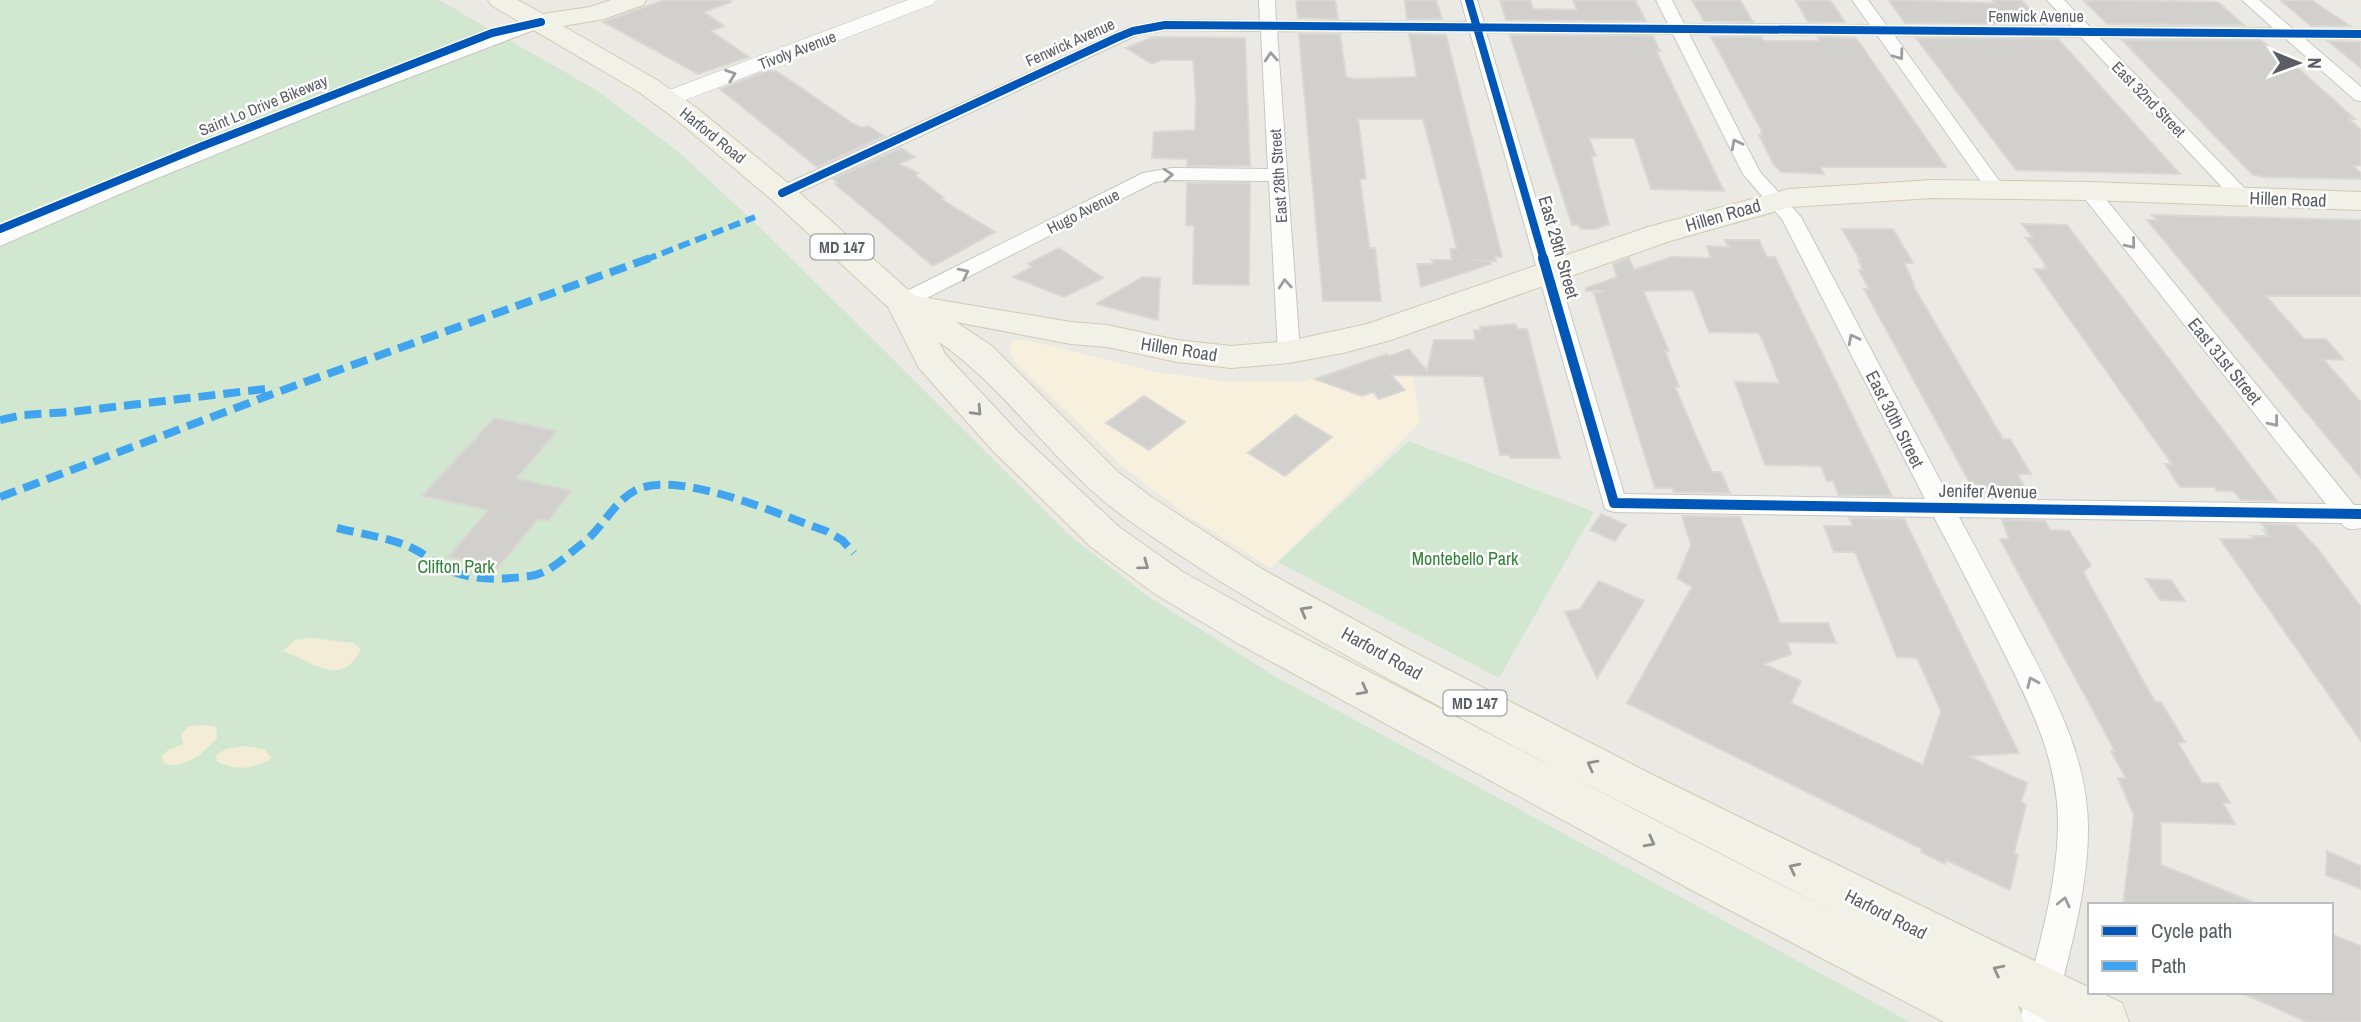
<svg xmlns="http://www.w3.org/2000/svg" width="2361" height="1022" font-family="'Archivo Narrow',sans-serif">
<rect width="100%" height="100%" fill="#eae9e4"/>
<path fill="#f6f0dc" d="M1022,339L1156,372L1222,381L1303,382L1409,347L1420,423L1271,568L1188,516L1121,465L1014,360L1009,348L1014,341Z"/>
<path fill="#d1e7cf" d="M0,0H439L598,91L681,154L773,240L1069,535L1146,595L1276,677L1910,1022H0Z
M1409,441L1594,512L1499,678L1278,562Z"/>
<path fill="#f3edd8" d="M311,638L354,643L361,649C342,690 310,660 283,651L295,640Z
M204,725L216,727L217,738C203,753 186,769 165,764L161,757L168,750L183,744L181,734L189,726Z
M245,746L264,749L272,758C253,769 239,771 217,762L216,755L226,749Z"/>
<path fill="#d1d0cd" stroke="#dad8d4" stroke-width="2" d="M664,0H731V2L704,12L724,26L711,31L749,57L698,74L603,22Z
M1296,0H1335L1338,19L1298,18Z
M1405,0H1436L1442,19H1407Z
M1500,0H1530L1533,9L1577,10L1573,0H1635L1646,21L1506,20Z
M1692,0H1740L1753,22L1704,21Z
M1830,0L1845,22H1808L1796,1Z
M1893,0L1994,3L1992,0H2021L2044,24L1905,23L1889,1Z
M2083,0L2218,2L2244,25L2107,24Z
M2280,0H2311L2350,26H2311Z
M1299,34H1340L1346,77L1354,79L1417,77L1409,34L1446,35L1502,257H1495L1496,261L1472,260L1491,261V264L1421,287L1417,264H1433L1432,260H1452L1450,249H1457L1423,119H1358L1366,179H1360L1369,245V248H1375L1381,301H1323Z
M1510,35L1653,36L1660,51H1656L1724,191L1651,189L1634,138H1589L1596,156H1591L1609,224L1595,229H1581L1578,225H1572Z
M1153,37L1245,38L1250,166H1187V159L1152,158L1154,132L1195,130L1196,100L1193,60H1162L1152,64L1126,48Z
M1711,37H1761L1764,41H1820L1818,37L1856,38L1946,167H1820L1824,174L1781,172L1774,165L1759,135H1762L1761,129Z
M1916,38L2058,39L2180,174L2016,170Z
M2122,40H2261L2285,61H2290L2355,119H2349L2361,130V165L2353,166L2361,173V179L2263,177L2252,174Z
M2328,41L2361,42V68Z
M769,70L777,72L797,85L852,123L862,128L868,126L884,136L817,167L720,89Z
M901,148L915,157L899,164L918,173L915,175L944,198L941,199L995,232L933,266L835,184L838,183L833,179Z
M1187,183H1250L1249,285L1193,284L1194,226L1186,225Z
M2152,215L2361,220V296H2266L2304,339H2326L2344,360L2323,359L2361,402V478L2147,220H2157Z
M2022,224L2067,225L2277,501L2241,500L2233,491H2217L2215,487H2180L2165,464H2172L2034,269H2046L2044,266H2047L2026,238H2033Z
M1842,229H1893L1913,263H1904L1914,284H1912L2003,439H2010L2031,474H2017L2031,497H1989L1982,485H1971L1864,289H1869L1859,270H1863L1858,260H1860Z
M1725,240H1759L1767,257H1775L1892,496L1839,495L1833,481H1827L1821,466L1765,465L1735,382L1779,383L1768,353L1759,333L1709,332L1693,290L1643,291L1669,351H1665L1679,387H1675L1695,434L1712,472H1721L1730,493L1674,492L1672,488H1655L1594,293L1604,291H1586V288L1617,277L1613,264L1629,258L1634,270L1671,257L1711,258L1707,246L1729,247Z
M1059,248L1103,278L1064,297L1013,277L1032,267L1028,264Z
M1143,277L1160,278L1158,320L1096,304Z
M1515,324L1518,329H1527L1560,458H1510L1509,455H1500L1483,376L1391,375L1405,390L1379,399L1373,392L1362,396L1315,379L1387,354L1389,356L1409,349L1427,371L1434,340H1475L1474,330L1481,331L1480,327Z
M1144,396L1185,422L1149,450L1106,423Z
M1295,415L1332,437L1285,476L1248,453Z
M494,418L557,431L517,478L572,491L548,521L538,519L498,568L494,567L491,570L469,565L472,561L448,557L488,510L422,496Z
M1601,514L1626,525L1615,541L1590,530Z
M1682,516L1740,517L1780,623H1828L1836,643L1787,642L1791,654L1764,664L1801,681L1791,703L1923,765L1941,711L1917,658L1897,657L1855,552H1834L1824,526H1853L1849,518L1904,519L2019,753L1968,756L2027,783L2021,802L2026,805L2014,853L2018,855L2010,890L1946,860L1945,864L1921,852L1922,849L1627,703L1692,587L1677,578L1691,545Z
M2002,520L2045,521L2050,530L2069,531L2091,565L2083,572L2155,702H2161L2185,742L2178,743L2202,783H2218L2230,803H2223L2235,824L2161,822V865L2260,905H2123L2134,815L2118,778H2126L2111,751H2115L2000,539H2009Z
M2262,524L2295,525L2318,549L2361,607V741L2220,539H2254L2251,536H2268L2264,531L2268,532Z
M2146,579L2171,580L2185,601L2160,600Z
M1599,581L1644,601L1597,678L1565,612L1580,609Z
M2327,851L2361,866V889L2326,875Z
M2331,934L2361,946V1022H2307L2240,992H2331Z"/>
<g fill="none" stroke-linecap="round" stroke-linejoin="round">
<defs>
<path id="minor" d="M1259,0H1275L1276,21L1467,22L1461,0H1477L1484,23L1668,24L1656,0H1672L1684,24L1870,25L1852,0H1868L1887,26L2072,27L2047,0H2064L2090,27L2273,28L2242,0H2259L2293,29H2361V39L2304,38L2361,87V101L2355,100L2285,38L2099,37L2249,193L2252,197L2249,201H2235L2081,37L1894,35L2005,189L1996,195L1989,193L1877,35L1689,34L1760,172L1801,217L1950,499L2326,504L2082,195L2080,191L2089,185L2096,187L2354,505H2361V528C2352,530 2346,530 2341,523L1959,517C1980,556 2001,595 2022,635C2054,696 2088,757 2088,829C2088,894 2067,959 2053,1022H2019C2035,959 2056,895 2058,830C2060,758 2026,697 1995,635C1975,596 1955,556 1934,517L1614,512L1605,509L1470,32L1277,31L1300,352L1297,357H1281L1278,352L1269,181L1172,180L1155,182L909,307H895L892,302L895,297L1143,173L1172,168L1268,169L1261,31L1165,30L1137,35L789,197L782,199L773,193L775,189L1127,28L1165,20L1260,21ZM1486,32L1673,34L1743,174L1782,219L1925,499L1624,494Z
M541,17L547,19L549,22L547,25L337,105L138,186L0,246V233L124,178L325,97Z"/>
<path id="tertiary" d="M908,0H936L933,4L675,104H659L656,99L659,94Z"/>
<path id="primary" d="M488,0H518L543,14L590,7L611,0H646L643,5L604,19L563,26L657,80L698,109L793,187L915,296L1071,322L1107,325L1177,340L1231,346L1289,341L1367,324L1648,227L1789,189L1932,180L2089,182L2361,192V210L2089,200L1932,198L1791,207L1670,241L1391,340L1343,353L1289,363L1231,368L1177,362L1107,347L1071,344L956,322L992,346L1118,472L1153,498L1262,569L1406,648L1655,776L2090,988V992H2099L2122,1003L2129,1022H2048L2018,1006L2024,1022H1944L1699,894L1239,644L1155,594L1091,547L993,451L919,368L888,307L771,199L678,121L639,92L491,5ZM939,342C1010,391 1056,469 1127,519C1234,595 1349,658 1465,720C1589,786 1713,851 1838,914L1269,620L1183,572L1119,527L1019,433L945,354Z"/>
</defs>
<use href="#minor" stroke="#c7c7c6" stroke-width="2"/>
<use href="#tertiary" stroke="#c7c7c6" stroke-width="1"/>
<use href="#primary" stroke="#d3cab1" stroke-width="2"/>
<use href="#minor" fill="#fcfcfb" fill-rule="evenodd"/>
<use href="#tertiary" fill="#fcfcfb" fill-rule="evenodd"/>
<use href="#primary" fill="#f2f1e7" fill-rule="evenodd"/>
<path stroke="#40a5ee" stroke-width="6" stroke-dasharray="12 6" stroke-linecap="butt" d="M645,260L755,217"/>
<path stroke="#40a5ee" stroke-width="8" stroke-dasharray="17 8" stroke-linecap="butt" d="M0,420L23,415L71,412L273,388
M0,497L294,386L650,258
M337,528C361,534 392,538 414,549C425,554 435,564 446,569C473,581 501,580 530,576C550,574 568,554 583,543C603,528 613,502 636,490C679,469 782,516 826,531L842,540L854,553"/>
<defs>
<path id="cycleway-far1" d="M1469,0L1544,260
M782,193L1116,38L1133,31L1165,25L2361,34
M0,229L200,147L492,33L541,22"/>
<path id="cycleway" d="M1543,258L1614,503L2361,514"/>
</defs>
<use href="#cycleway-far1" stroke="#fff" stroke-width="11"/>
<use href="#cycleway" stroke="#fff" stroke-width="14"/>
<use href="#cycleway-far1" stroke="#0057b8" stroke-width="8"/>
<use href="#cycleway" stroke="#0057b8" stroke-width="10"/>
</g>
<defs><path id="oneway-chevron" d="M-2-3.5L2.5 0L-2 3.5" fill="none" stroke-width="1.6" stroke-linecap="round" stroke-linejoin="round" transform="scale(1.75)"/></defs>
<g stroke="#9b9da0">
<use href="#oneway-chevron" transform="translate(1899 55) rotate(54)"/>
<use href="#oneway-chevron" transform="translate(1271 57) rotate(-94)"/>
<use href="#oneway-chevron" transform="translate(731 75) rotate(-20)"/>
<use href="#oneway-chevron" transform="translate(1736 144) rotate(-117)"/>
<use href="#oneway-chevron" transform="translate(1168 175) rotate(-4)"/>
<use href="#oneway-chevron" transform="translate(2131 244) rotate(51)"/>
<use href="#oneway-chevron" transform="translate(964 273) rotate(-27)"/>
<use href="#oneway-chevron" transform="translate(1285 284) rotate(-94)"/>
<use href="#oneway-chevron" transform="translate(1853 339) rotate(-117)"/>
<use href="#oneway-chevron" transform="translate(2274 422) rotate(51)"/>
<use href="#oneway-chevron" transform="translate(2032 682) rotate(-114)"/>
<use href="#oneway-chevron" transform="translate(2064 902) rotate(-77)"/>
</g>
<g stroke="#8f9191">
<use href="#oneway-chevron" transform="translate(977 411) rotate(47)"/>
<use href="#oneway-chevron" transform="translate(1144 565) rotate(36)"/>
<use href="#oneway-chevron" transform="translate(1305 611) rotate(-151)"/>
<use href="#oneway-chevron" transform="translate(1363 690) rotate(28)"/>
<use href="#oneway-chevron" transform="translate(1592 765) rotate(-152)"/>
<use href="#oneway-chevron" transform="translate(1650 842) rotate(28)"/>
<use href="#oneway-chevron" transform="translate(1794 868) rotate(-153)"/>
<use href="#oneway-chevron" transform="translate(1998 970) rotate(-153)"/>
</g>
<g text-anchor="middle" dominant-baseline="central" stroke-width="5" stroke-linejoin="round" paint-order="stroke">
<g font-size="16" fill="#5a5e63" stroke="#fff">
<text x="2036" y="16">Fenwick Avenue</text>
<text transform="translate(1070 42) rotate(-24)">Fenwick Avenue</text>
<text transform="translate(797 50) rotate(-21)">Tivoly Avenue</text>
<text transform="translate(2149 99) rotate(46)">East 32nd Street</text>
<text transform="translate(263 105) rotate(-22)">Saint Lo Drive Bikeway</text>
<text transform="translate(713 135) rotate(39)">Harford Road</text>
<text transform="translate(1278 176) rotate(-94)">East 28th Street</text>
<text transform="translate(1083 211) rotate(-27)">Hugo Avenue</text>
</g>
<g fill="#fff" stroke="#8c8e92" stroke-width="2">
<rect x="810.5" y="234.5" width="63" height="25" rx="5"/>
<rect x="1443.5" y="690.5" width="63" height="25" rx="5"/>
</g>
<g font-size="16" font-weight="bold" fill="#5a5e63">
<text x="842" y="247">MD 147</text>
<text x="1475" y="703">MD 147</text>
</g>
<g font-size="18" fill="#5a5e63" stroke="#fff">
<text transform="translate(2288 199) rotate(2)">Hillen Road</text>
<text transform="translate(1723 215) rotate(-16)">Hillen Road</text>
<text transform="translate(1559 247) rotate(74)">East 29th Street</text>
<text transform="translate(1179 349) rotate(9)">Hillen Road</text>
<text transform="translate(2225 361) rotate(51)">East 31st Street</text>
<text transform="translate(1895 419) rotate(63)">East 30th Street</text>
<text transform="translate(1988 491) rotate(1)">Jenifer Avenue</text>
<text transform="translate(1382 653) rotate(29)">Harford Road</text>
<text transform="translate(1886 914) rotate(27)">Harford Road</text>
</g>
<g font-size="18" fill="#318336" stroke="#fff">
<text x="1465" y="558">Montebello Park</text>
<text x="456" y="566">Clifton Park</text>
</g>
</g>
<rect x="2088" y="903" width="245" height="91" fill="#ffffff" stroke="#bdbfc1" stroke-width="2"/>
<rect x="2102" y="926" width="35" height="10" fill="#0057b8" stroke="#bdbfc1" stroke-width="2"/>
<text x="2151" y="938" font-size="21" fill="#5a5e63">Cycle path</text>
<rect x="2102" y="961" width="35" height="10" fill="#40a5ee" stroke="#bdbfc1" stroke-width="2"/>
<text x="2151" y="973" font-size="21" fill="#5a5e63">Path</text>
<g transform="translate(2298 63) rotate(91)" stroke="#ffffff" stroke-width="5" paint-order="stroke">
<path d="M0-5L12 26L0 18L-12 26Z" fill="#5a5e63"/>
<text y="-10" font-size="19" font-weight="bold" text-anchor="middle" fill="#5a5e63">N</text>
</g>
</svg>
